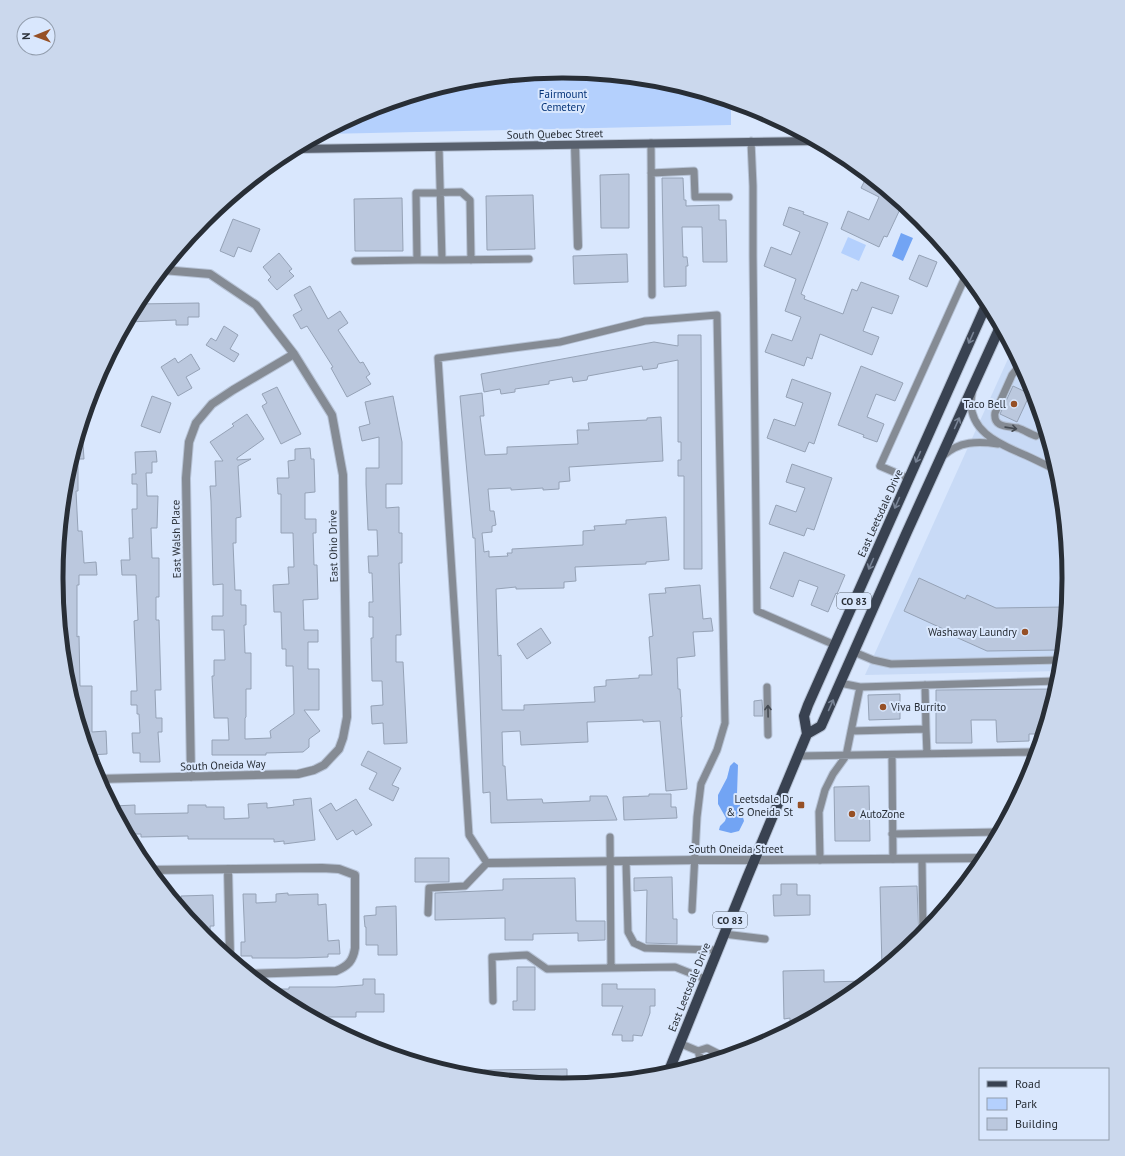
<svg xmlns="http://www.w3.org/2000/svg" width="1125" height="1156" font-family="'PT Sans',sans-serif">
<rect width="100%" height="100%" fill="#d9e7fd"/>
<path fill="#c8daf6" d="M1012,350L1031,384L1059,479L1069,578L1060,671L865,675Z"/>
<path fill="#b4d0fd" d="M563,72L662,81L731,102V125L324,134L369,110L464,81Z
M848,237L866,245L859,261L841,253Z"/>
<path fill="#72a4f4" d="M901,233L913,238L903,261L892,256Z
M734,762L738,765L737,794L744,821L739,831L731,833L719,830L720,826L725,821L726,818L718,804V795L727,778L730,766Z"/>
<path fill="#bbc8de" stroke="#95a2b6" d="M629,174V228H601L600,175Z
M867,176L902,205L887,237L884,236L879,247L841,229L848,211L869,220L879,197L861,188Z
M662,178H683L684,200H686V206L719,205V220H726L727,262H703L702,227H682L683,257H687L688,266H686V286L664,287Z
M533,195L535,249L487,250L486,196Z
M402,198L403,251H355L354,199Z
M789,207L804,212L803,214L828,223L801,294L805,296L804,299L843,314L852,289L857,291L861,282L899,296L892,314L872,307L863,331L879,337L872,355L820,334L812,359L807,357L804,366L765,352L772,334L792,341L801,317L785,311L796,279L764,266L771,247L791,255L800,232L783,225Z
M233,219L260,229L251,252L238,247L234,257L220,251Z
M279,253L292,269L289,271L294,276L277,290L268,280L271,277L263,267Z
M627,254L628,282L574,284L573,256Z
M919,255L937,262L927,287L909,279Z
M310,286L328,319L340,311L348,323L338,330L360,363L363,362L370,374L366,377L371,384L347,397L331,368L333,367L307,326L301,329L293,315L302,310L294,295Z
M199,303V317H188V325H176V320L128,322L138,304Z
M224,326L238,335L230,349L239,354L234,362L206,345L211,338L216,341Z
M678,335H701L702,569H684V476H678V460H681V442H678V360L658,364L657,368L643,370L642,366L588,376L587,380L573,382L572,377L549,381V384L515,389V392L501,394L500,389L484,392L481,374L654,342L678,346Z
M191,354L200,369L186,377L192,388L178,396L161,367L175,358L178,363Z
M861,366L903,383L895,401L876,394L867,417L884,424L877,442L863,437L864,435L838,425Z
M792,379L831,393L814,444L809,442L805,452L767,438L774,419L795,426L803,403L786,397Z
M1013,386L1030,394L1017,422L1000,414Z
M277,387L301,434L281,444L262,406L267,403L262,394Z
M482,393L484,416H480L485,455L507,454V447L578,444L577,430H589L588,423L647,420V418L661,417L663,461L569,467L570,481L559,482V489L543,490V488L511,490V488L488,489L490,511H494L496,525L492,526V532L482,533L484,552L489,551V557L508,556L507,553H512V549L583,545V531L595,530L594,526L626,524V520L666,517L669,560L646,562V564L575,567L576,581L564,582V588L516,589V587L496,589L498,656L501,655L502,710H524V705L595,702L594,687L606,686V680L639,678V675H652L649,637L653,636L649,594L666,593L665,588L700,585L703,619L711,618L713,631L693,632L695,656L677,658L678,689H680L682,717H681L687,789L666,791L660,721L643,722V720L587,722L588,742L521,745L520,731L502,732L503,766H505L507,800L542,799L543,803L590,801V796H607L617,820L491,823L490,792L483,793L475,538H473L460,396Z
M152,396L171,403L160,433L141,426Z
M393,396L402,442V484H386V508L399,507V533H402V563H399L401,635H396V662H403L407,743L384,744L383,723L372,724L371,706L383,705L382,681H372L371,638H373V617H369V602H373L372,573H369L368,556H378L377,530H368L366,484V468H379V437L362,441L359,427L370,424L365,402Z
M247,414L264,439L237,458V460L251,459L238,466L241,517L236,518V543H233L235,590H241V605H246V625H244L245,653H251V689H246V717L245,718V739L271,738L270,731L294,714L293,666H286V649H282L281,612H274L273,585L289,584L288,567H294L293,533H281V494H278L277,478H289L288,461L295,460V449L310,448L311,459H314L315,492L305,493V519H316V533H313L314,565H317L318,599L303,600L304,630H318V642H308V669H319V710H304L320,731L309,739V747L303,752L266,753V755H212V740H229L228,718H214L212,676H214V660H225L224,630H212V616H223V584L213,585L211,501L210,486H216L215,461H223L210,442L234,426L232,424Z
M81,429H82L84,459H78V491H76L78,531H82L84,563L96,562L97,575H79V585H77V637L79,636L80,686H92V732L106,731L107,754L89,755L66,677L60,617L62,616L61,570H57V565L66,479Z
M156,451L157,462H152V473H146L147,496H158L157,528H151L152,558H159V597H156V620H159L161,690H155L156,718H162V732H158L160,762H140V753H133L132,733H140L139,714H137V705H131V691H137L134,621L138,620L136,575H122L121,560H130L129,538H133L132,509H137V484H132V474H136L135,452Z
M792,464L832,478L814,530L807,528L804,536L769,524L776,505L796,512L805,488L786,482Z
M784,552L845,575L837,594L836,593L828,612L811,605L818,587L799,580L793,597L770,588Z
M919,578L965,599L967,595L996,608L1066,607L1062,650L987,651L949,634L950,632L904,611Z
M541,628L551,643L527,659L517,644Z
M1056,689L1042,734H1029V741L997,742L996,720H971L972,743H936V690Z
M900,694V719L869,720L868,695Z
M762,700L763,716H754V701Z
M368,751L401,768L392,785L399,788L393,801L369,789L377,773L361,765Z
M869,786L870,841H835L834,787Z
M649,794H671V807H676L677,818L624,820L623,797L649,796Z
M311,798L315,840L284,844V841L274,842V839H188V836L141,837V834H128L113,806L135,805V814L188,813V805H206V807H224V819L249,818L248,804L267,803V808L294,805L293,800Z
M356,799L372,825L356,835L353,830L337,840L319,810L331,803L336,811Z
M415,858H449V882H415Z
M672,877L673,919H677V944L646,943L647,890L634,891V878Z
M575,878L576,921H605V940L578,941V933L533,934V940H505V918L435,920V893L503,890V879Z
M781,884H797V895H810V915L774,916L773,895H781Z
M917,886L919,938L882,968L880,887Z
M288,893V895L318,894V905L326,904L328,941L339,940L340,954H328V957L297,958H252V956H241V942H245L243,894H256V903L276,902V894Z
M213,895L214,926H210L211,941L204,936L181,908V896Z
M396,906L397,955H378V945H366V927H365L364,916L376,915V907Z
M517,967H535V1010H513V1001H517Z
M824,970V982L866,981L844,999L790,1028V1018L784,1019L783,971Z
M363,979H375V994H384V1012H356V1017H315L281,999L269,989H289V987H335L363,985Z
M602,984H617V989H655V1006H650V1013L642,1036L633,1035V1041H622V1035H612L623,1006H602Z
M567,1069V1084H562L484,1077V1070Z"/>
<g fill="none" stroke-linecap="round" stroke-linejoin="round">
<defs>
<path id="service" d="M751,141L753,186V256L757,611L835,645
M651,143L652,295
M439,147L442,260L529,259
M651,173L694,171L695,197H729
M442,260H417L416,193L461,192L470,200L471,260
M355,261L417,260
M1020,365L1012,375L995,413C993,428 1008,426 1018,428C1024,430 1030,434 1036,436
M972,394C965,430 999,444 1025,455C1036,460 1046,465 1056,470
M943,456C959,441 978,441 998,444
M908,478L880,466L966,275
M854,652L873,660L891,664L1061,660
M840,683L860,687L1058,681
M925,685L926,729
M767,687L768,735
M851,731L926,729L927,754
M892,755L893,859
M798,756L1031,752L1032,768
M892,834L998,832
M610,837L611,968
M922,859L923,934
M820,860L819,812L825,790L833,774L846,756L860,687
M626,861L628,932L634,943L645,948L717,950
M428,913L429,888L465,886L487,863L469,835L438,358L560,342L645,321L717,315L725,723L717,750L701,784L697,817L692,910
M724,934L765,939
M493,1001L492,957L527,955L547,969L675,967L705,979
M679,1043L698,1051L707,1048L723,1056
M698,1051L700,1058L705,1061"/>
<path id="minor" d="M575,145L578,246
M191,777L186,478L189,442L196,423L212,404L233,390L294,354
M98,779L298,774L314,770L324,765L339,749L343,738L347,717L343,475L332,415L294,354L256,305L210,274L163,270
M487,863L695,860H754
M228,869L230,957
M150,870L322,868L339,869L355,875V948C353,961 348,966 336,971L250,974"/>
<path id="tertiary" d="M754,860L984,858"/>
<path id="secondary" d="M296,149L815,141"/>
<path id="primary" d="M807,734L821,726L906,534L1000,327
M668,1073L747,878L807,734L804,716L808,705L987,303"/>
</defs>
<use href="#service" stroke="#b6c2d5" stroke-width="9"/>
<use href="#minor" stroke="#b6c2d5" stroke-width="10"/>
<use href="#tertiary" stroke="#b6c2d5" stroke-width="10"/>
<use href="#secondary" stroke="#b6c2d5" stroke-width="10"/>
<use href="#primary" stroke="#b6c2d5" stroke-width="12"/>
<use href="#service" stroke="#858b94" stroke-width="7"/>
<use href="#minor" stroke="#858b94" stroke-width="8"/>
<use href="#tertiary" stroke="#858b94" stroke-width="8"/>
<use href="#secondary" stroke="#58606d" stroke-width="8"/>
<use href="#primary" stroke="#394251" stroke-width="10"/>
</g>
<defs><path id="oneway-shaft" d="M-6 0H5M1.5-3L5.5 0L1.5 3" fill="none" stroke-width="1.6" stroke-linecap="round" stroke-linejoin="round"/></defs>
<g stroke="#798496">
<use href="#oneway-shaft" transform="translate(971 338) rotate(114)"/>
<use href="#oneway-shaft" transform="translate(957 423) rotate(-66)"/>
<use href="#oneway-shaft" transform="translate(918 457) rotate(114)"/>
<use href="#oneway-shaft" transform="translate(897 503) rotate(114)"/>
<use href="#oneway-shaft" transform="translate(871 564) rotate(114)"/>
<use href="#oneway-shaft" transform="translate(831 705) rotate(-66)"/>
</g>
<g stroke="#444a52">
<use href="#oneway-shaft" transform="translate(1011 428) rotate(8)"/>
<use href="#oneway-shaft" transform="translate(768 711) rotate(-91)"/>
</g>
<g fill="#965026" stroke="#d9e7fd" stroke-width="1.5">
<circle cx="1014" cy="404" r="4"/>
<circle cx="1025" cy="632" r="4"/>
<circle cx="883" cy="707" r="4"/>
<rect x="797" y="801" width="8" height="8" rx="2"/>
<circle cx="852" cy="814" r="4"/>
</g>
<g text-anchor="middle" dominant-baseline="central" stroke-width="4" stroke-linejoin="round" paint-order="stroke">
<g fill="#d9e7fd" stroke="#5d6672" stroke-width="1">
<rect x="837" y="593" width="34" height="16" rx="3"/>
<rect x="713" y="912" width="34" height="16" rx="3"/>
</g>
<g font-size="10" font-weight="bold" fill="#282e36">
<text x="854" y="601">CO 83</text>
<text x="730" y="920">CO 83</text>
</g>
<g font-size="11" fill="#043378" stroke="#d9e7fd">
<text x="563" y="94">Fairmount<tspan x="563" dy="13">Cemetery</tspan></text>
</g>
<g font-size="11" fill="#282e36" stroke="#d9e7fd">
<text transform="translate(555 134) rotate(-1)">South Quebec Street</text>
<text transform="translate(880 513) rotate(-66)">East Leetsdale Drive</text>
<text transform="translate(176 539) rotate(-91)">East Walsh Place</text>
<text transform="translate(333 546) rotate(-91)">East Ohio Drive</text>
<text transform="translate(223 765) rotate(-2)">South Oneida Way</text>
<text x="736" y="849">South Oneida Street</text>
<text transform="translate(689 987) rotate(-68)">East Leetsdale Drive</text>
</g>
<g font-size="11" fill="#282e36" stroke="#d9e7fd" text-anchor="end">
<text x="1006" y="404">Taco Bell</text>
<text x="1017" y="632">Washaway Laundry</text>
<text x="891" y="707" text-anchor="start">Viva Burrito</text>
<text x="793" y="799">Leetsdale Dr<tspan x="793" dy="13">&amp; S Oneida St</tspan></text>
<text x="860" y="814" text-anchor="start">AutoZone</text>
</g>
</g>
<path d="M0 0H1125V1156H0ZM562 78H563A499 499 0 0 1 1062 577V579A499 499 0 0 1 563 1078H562A499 499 0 0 1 63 579V577A499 499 0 0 1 562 78Z" fill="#cbd8ed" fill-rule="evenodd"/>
<path fill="none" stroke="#282e36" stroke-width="5" d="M562 78H563A499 499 0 0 1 1062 577V579A499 499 0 0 1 563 1078H562A499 499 0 0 1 63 579V577A499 499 0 0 1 562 78Z"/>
<rect x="979" y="1068" width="130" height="72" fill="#d9e7fd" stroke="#929dad"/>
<rect x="987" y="1081" width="20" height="6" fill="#394251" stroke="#929dad"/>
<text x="1015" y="1088" font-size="12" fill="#282e36">Road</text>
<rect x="987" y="1098" width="20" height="12" fill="#b4d0fd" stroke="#929dad"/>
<text x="1015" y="1108" font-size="12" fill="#282e36">Park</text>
<rect x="987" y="1118" width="20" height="12" fill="#bbc8de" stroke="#929dad"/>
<text x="1015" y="1128" font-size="12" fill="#282e36">Building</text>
<g transform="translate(36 36) rotate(269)"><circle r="19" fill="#d9e7fd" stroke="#929dad"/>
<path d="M0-3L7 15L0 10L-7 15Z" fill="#965026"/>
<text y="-6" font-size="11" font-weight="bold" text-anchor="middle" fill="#282e36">N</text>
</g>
</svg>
